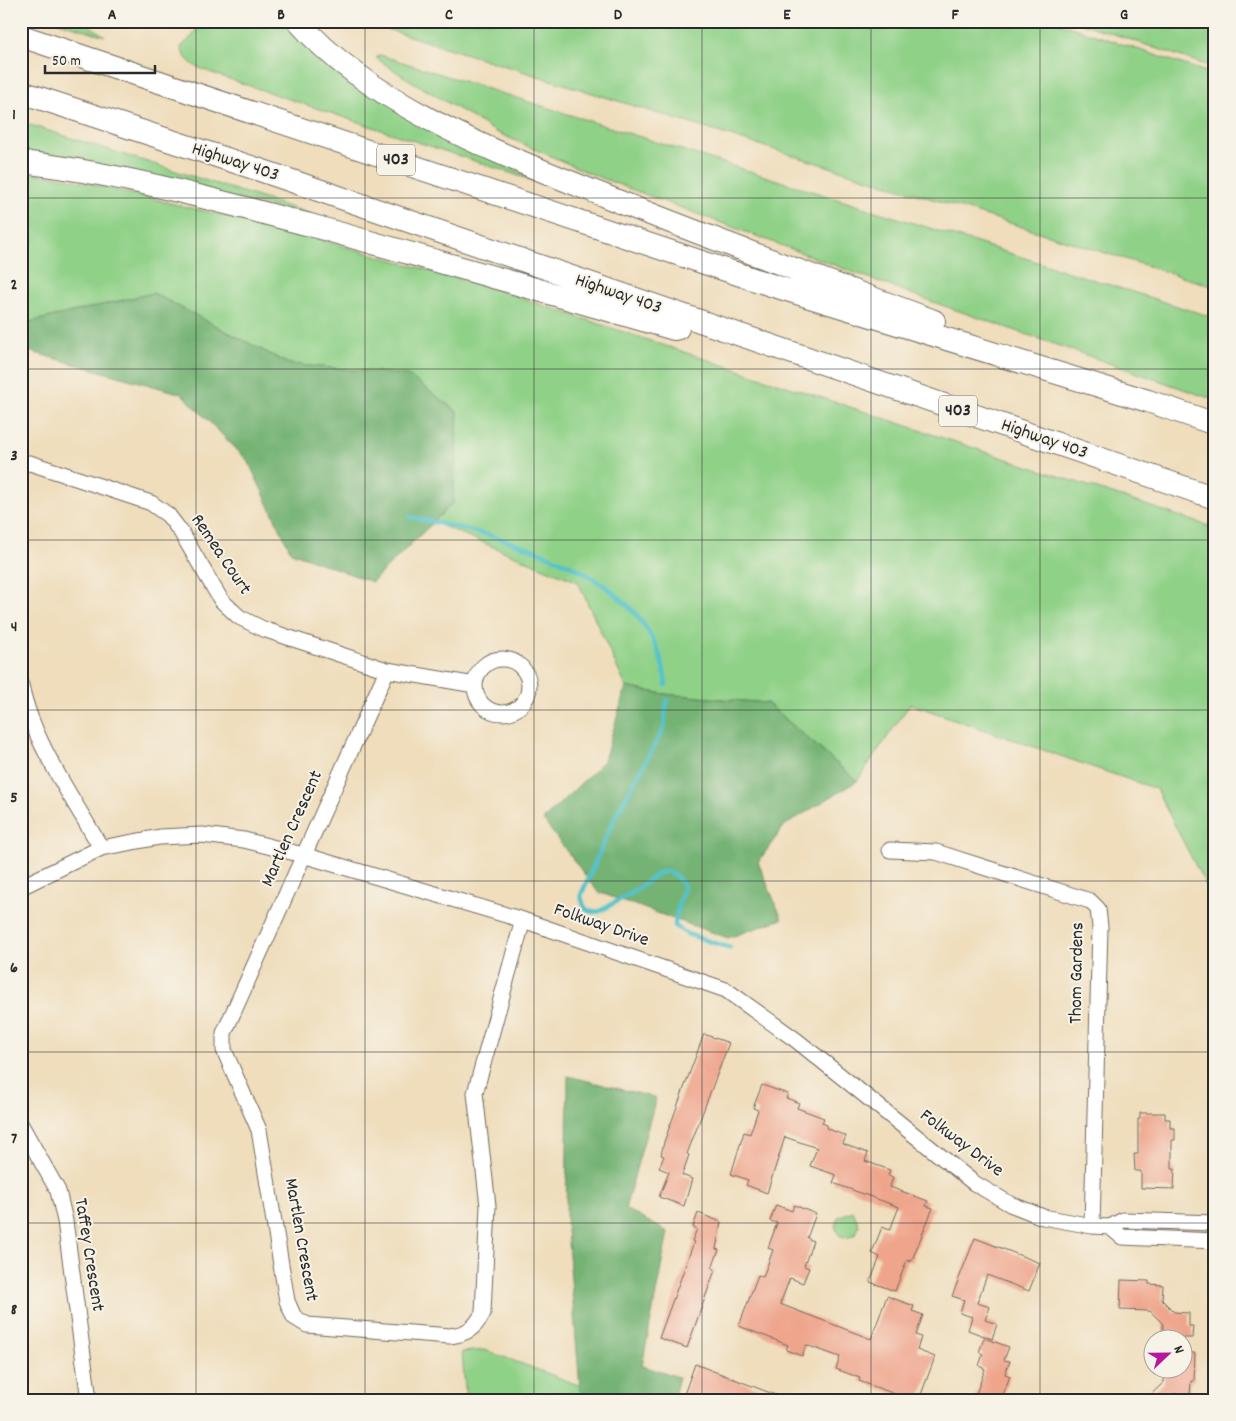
<svg xmlns="http://www.w3.org/2000/svg" width="1236" height="1421" font-family="Dekko,sans-serif">
<rect width="100%" height="100%" fill="#f7f3e8"/>
<filter id="ink" filterUnits="userSpaceOnUse"><feTurbulence type="fractalNoise" baseFrequency=".02" numOctaves="2"/><feDisplacementMap in="SourceGraphic" scale="10" xChannelSelector="R" yChannelSelector="G"/><feConvolveMatrix kernelMatrix="1 2 1 2 8 2 1 2 1" color-interpolation-filters="sRGB"/></filter>
<filter id="wash" filterUnits="userSpaceOnUse"><feTurbulence type="fractalNoise" baseFrequency=".0096" numOctaves="4" result="noise"/><feDisplacementMap in="SourceGraphic" scale="20" xChannelSelector="R" yChannelSelector="G"/><feGaussianBlur stdDeviation="1.12" result="paint"/><feColorMatrix in="noise" values="0 0 0 0 0 0 0 0 0 0 0 0 0 0 0 0 0 1.4 0 .05"/><feComposite in="paint" operator="in"/></filter>
<g filter="url(#wash)">
<rect width="100%" height="100%" fill="#efddbb"/>
<path fill="#90d188" stroke="#5e7e5a" d="M55,21L84,22L105,36Z
M198,21H273L289,26L534,181L217,75C202,69 185,65 181,47C188,40 199,32 198,21Z
M361,21H1053L1215,75V287Z
M1075,21H1215V68Z
M380,55L1215,318V400L933,302L596,176L498,133L403,76L376,58Z
M21,122L321,217L21,153Z
M21,172L62,177L312,237L488,287L1215,528V903L1156,789L910,704L857,781L767,703L664,694L626,687L578,582L433,522L453,503L408,375L289,364L153,293L21,324Z
M853,1211L859,1225L856,1234L847,1238L839,1235L835,1226L838,1217Z
M485,1350L581,1386V1400H466L462,1352Z"/>
<path fill="#74b374" stroke="#506f50" d="M153,293L289,364L408,375L458,412L453,503L372,582L291,552L248,461L182,394L21,349V324Z
M626,687L664,694L767,703L857,781L785,825L758,862L782,919L728,938L598,892L543,820L604,761Z
M568,1076L656,1098L625,1209L668,1232L642,1366L679,1377L673,1400H581L566,1218Z"/>
<g fill="none" stroke-linecap="round" stroke-linejoin="round">
<path stroke="#55c3cb" stroke-width="4.5" d="M410,517C502,536 655,569 666,685
M667,700L664,728L615,817L581,895C583,907 587,915 600,911L635,891L658,873L667,871L676,876L684,886C681,900 675,912 675,926L687,934L730,948"/>
</g>
<g id="blocks">
<path fill="#efa58c" d="M704,1034L729,1043L687,1154L689,1155L682,1175L692,1179L684,1206L659,1197L669,1172L659,1168L664,1156L661,1155L664,1142Z
M762,1085L788,1094L786,1098L799,1103L797,1108L824,1118L822,1123L827,1125L826,1128L846,1136L843,1144L868,1153L865,1161L890,1170L888,1175L893,1177L890,1187L928,1201L926,1206L933,1208L911,1262L907,1260L895,1291L870,1282L880,1257L872,1253L882,1227L890,1230L899,1207L833,1183L836,1175L810,1166L817,1148L785,1137L767,1193L746,1185L748,1180L731,1174L744,1132L750,1134L758,1110L753,1108Z
M1140,1113H1165V1119H1170V1128H1175V1140H1172V1169H1175L1174,1189L1141,1188V1171H1135L1134,1154H1138V1119H1140Z
M776,1205L792,1211L794,1205L816,1214L807,1238L813,1241L804,1266L809,1268L803,1283L790,1278L780,1304L871,1339L887,1296L914,1306L912,1311L923,1315L916,1335L921,1337L917,1350L935,1357L919,1400H893L895,1394L859,1381L860,1378L836,1369L840,1357L806,1345L802,1356L786,1350L788,1345L739,1326L758,1275L763,1277L773,1250L768,1248L777,1223L770,1221Z
M698,1213L721,1222L716,1249L719,1250L712,1268L715,1270L687,1348L659,1338L694,1242L692,1241L697,1229L693,1227Z
M975,1238L1040,1263L1029,1291L987,1275L977,1303L990,1307L985,1320L997,1324L992,1339L968,1330L972,1317L960,1313L964,1300L952,1296Z
M1121,1280L1149,1281V1284L1163,1285L1162,1300L1174,1312L1189,1313V1326H1193L1192,1338H1163V1324L1150,1311L1120,1310Z
M984,1338L1009,1347L1004,1360L1010,1361L1005,1374L1010,1376L1001,1400H974L985,1369L979,1366L983,1354L979,1352Z
M1184,1353H1195L1194,1381H1191L1190,1395L1174,1394L1168,1400H1145L1164,1382L1165,1368H1184Z
M695,1364L786,1399V1400H682Z"/>
</g>
</g>
<g filter="url(#ink)">
<use href="#blocks" fill-opacity="0" stroke="#70695d" stroke-width="1"/>
<g fill="none" stroke-linecap="round" stroke-linejoin="round">
<defs>
<path id="minor" d="M21,464L30,463L151,503L168,515L181,532L221,600L239,617L263,629L387,670L475,685
M475 686a27 27 0 1 1 54 0a27 27 0 1 1-54 0Z
M387,670L224,1033V1050L259,1130L287,1301L294,1317L307,1325L450,1336C467,1334 475,1328 483,1313L488,1206L475,1093L523,920
M21,685C32,741 73,798 101,848
M890,850L936,852L1090,901L1098,909L1100,927L1092,1226
M21,887L101,848L160,837L202,835L244,840L303,855L523,920L726,990L796,1040L974,1183L1010,1204L1043,1217L1092,1226L1110,1227L1123,1220L1215,1223
M21,1125L58,1191L65,1221L89,1400
M1110,1227L1122,1237L1215,1241"/>
<path id="highway" d="M298,21C371,106 503,155 605,196C714,240 824,280 934,321
M21,36L771,285L1148,401L1215,424
M21,92L260,170L1215,498
M21,162C119,173 214,200 310,225C431,259 553,294 674,329L678,328"/>
</defs>
<use href="#minor" stroke="#70695d" stroke-width="17"/>
<use href="#highway" stroke="#70695d" stroke-width="24"/>
<use href="#minor" stroke="#fff" stroke-width="15"/>
<use href="#highway" stroke="#fff" stroke-width="22"/>
</g>
</g>
<path fill="none" stroke="#2b2b2b" stroke-width="1" stroke-opacity="0.55" d="M196,21V1400M365,21V1400M534,21V1400M702,21V1400M871,21V1400M1040,21V1400M21,198H1215M21,369H1215M21,540H1215M21,710H1215M21,881H1215M21,1052H1215M21,1223H1215"/>
<g text-anchor="middle" dominant-baseline="central" stroke-width="4" stroke-linejoin="round" paint-order="stroke">
<g fill="#f7f3e8" stroke="#686764" stroke-width="1">
<rect x="377" y="144.5" width="38" height="31" rx="4"/>
<rect x="939" y="395.5" width="38" height="31" rx="4"/>
</g>
<g font-size="18" font-weight="bold" fill="#2b2b2b">
<text x="396" y="160">403</text>
<text x="958" y="411">403</text>
</g>
<g font-size="19" fill="#2b2b2b" stroke="#f7f3e8">
<text transform="translate(235 163) rotate(18)">Highway 403</text>
<text transform="translate(618 295) rotate(19)">Highway 403</text>
<text transform="translate(1044 440) rotate(19)">Highway 403</text>
<text transform="translate(220 555) rotate(56)">Remea Court</text>
<text transform="translate(293 829) rotate(-66)">Martlen Crescent</text>
<text transform="translate(601 926) rotate(19)">Folkway Drive</text>
<text transform="translate(1078 973) rotate(-89)">Thom Gardens</text>
<text transform="translate(961 1144) rotate(37)">Folkway Drive</text>
<text transform="translate(300 1240) rotate(80)">Martlen Crescent</text>
<text transform="translate(88 1255) rotate(81)">Taffey Crescent</text>
</g>
</g>
<rect width="1236" height="1421" fill="none" stroke="#f7f3e8" stroke-width="55"/>
<g transform="translate(1168 1354) rotate(68)"><circle r="24" fill="#f7f3e8" stroke="#a5a39c"/>
<path d="M0-4L9 19L0 12L-9 19Z" fill="#b5179e"/>
<text y="-8" font-size="14" font-weight="bold" text-anchor="middle" fill="#2b2b2b">N</text>
</g>
<path d="M45 65v8h110v-8" fill="none" stroke="#2b2b2b" stroke-width="2.5"/>
<text x="52" y="65" font-size="15" fill="#2b2b2b" stroke="#f7f3e8" stroke-width="4" paint-order="stroke">50 m</text>
<rect x="28" y="28" width="1180" height="1366" fill="none" stroke="#2b2b2b" stroke-width="2"/>
<g font-size="16" text-anchor="middle" font-weight="bold" fill="#2b2b2b">
<text x="112" y="19">A</text>
<text x="281" y="19">B</text>
<text x="449" y="19">C</text>
<text x="618" y="19">D</text>
<text x="787" y="19">E</text>
<text x="955" y="19">F</text>
<text x="1124" y="19">G</text>
<text x="14" y="119">1</text>
<text x="14" y="289">2</text>
<text x="14" y="460">3</text>
<text x="14" y="631">4</text>
<text x="14" y="802">5</text>
<text x="14" y="972">6</text>
<text x="14" y="1143">7</text>
<text x="14" y="1314">8</text>
</g>
</svg>
